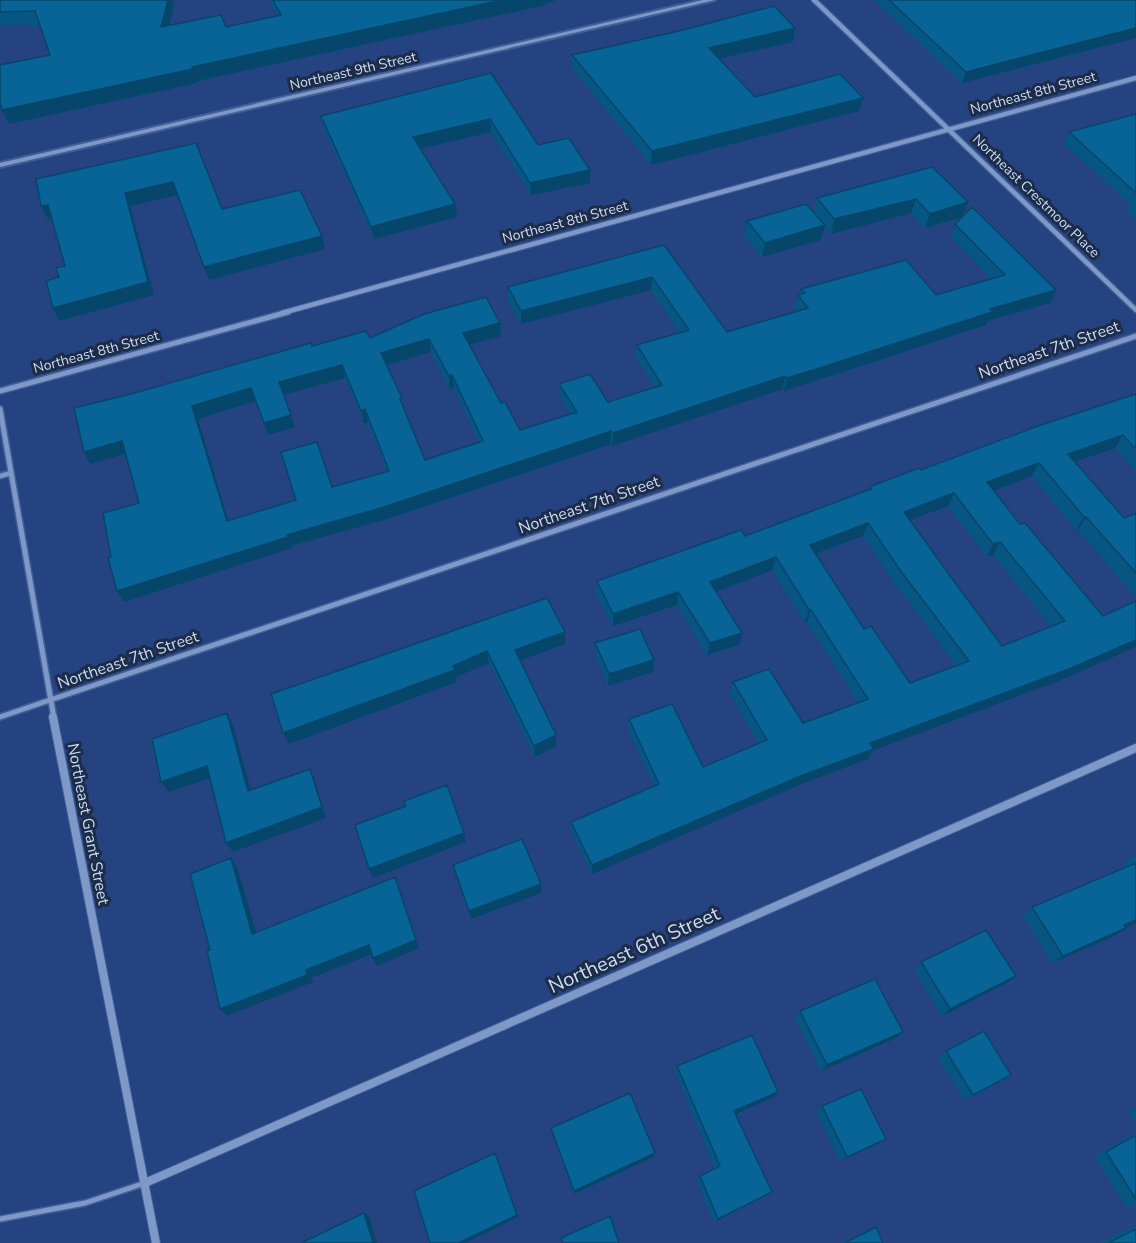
<svg xmlns="http://www.w3.org/2000/svg" width="1136" height="1243" font-family="'Nunito Sans',sans-serif">
<rect width="100%" height="100%" fill="#244380"/>
<g fill="none" stroke-linecap="round" stroke-linejoin="round">
<defs>
<path id="service-far1" d="M0,476L11,473
M0,717L50,700"/>
<path id="service" d="M0,1219L85,1203L145,1183"/>
<path id="minor-far2" d="M814,0L1136,310
M282,313L1136,78"/>
<path id="minor-far1" d="M0,391L288,312
M0,409L54,718
M50,700L1136,336"/>
<path id="minor" d="M53,717L156,1243
M145,1183L1136,748"/>
<path id="tertiary" d="M703,0H715L0,167V163Z"/>
</defs>
<use href="#service-far1" stroke="#425e96" stroke-width="8"/>
<use href="#service" stroke="#425e96" stroke-width="8"/>
<use href="#minor-far2" stroke="#425e96" stroke-width="7"/>
<use href="#minor-far1" stroke="#425e96" stroke-width="8"/>
<use href="#minor" stroke="#425e96" stroke-width="10"/>
<use href="#tertiary" stroke="#425e96" stroke-width="4"/>
<use href="#service-far1" stroke="#7e98c8" stroke-width="4.5"/>
<use href="#service" stroke="#7e98c8" stroke-width="5"/>
<use href="#minor-far2" stroke="#7e98c8" stroke-width="4.5"/>
<use href="#minor-far1" stroke="#7e98c8" stroke-width="5"/>
<use href="#minor" stroke="#7e98c8" stroke-width="8"/>
<use href="#tertiary" fill="#7e98c8" fill-rule="evenodd"/>
</g>
<path fill="#075682" fill-rule="evenodd" d="M0,0H172L174,6L169,25L226,27L277,15L269,0H557L546,3V5L197,81V83L9,124L2,110L50,55L40,25L0,26Z
M874,0H1136L1089,51L962,83Z
M795,28L793,42L719,59L755,97L863,98L859,111L651,165L572,68V55Z
M491,73L538,145L590,170V183L531,195L491,132L420,149L455,204L457,217L374,239L324,129L321,116Z
M1136,114V221L1126,211L1130,204L1064,144L1069,132Z
M932,167L963,217L1050,303L988,321L986,325L822,379L784,391L783,389L612,446L611,444L387,519L291,546L292,548L124,602L117,591L111,557L139,503L125,454L90,464L131,394L312,346L370,338L500,323L501,336L469,345L501,403L520,430L570,414L560,396L559,384L608,402L655,387L636,358L637,345L680,333L651,290L521,324L508,300V287L664,245L727,332L798,311L795,308L798,295H800L801,289L936,295L991,279L951,237L955,224L962,218L925,228L911,213L831,234L824,226L821,240L762,257L744,236L747,221L814,213L817,198ZM431,352L450,389L454,388L479,442L425,460L386,365ZM345,378L364,423L368,422L387,472L332,487L296,500L229,521L198,419L255,401L268,435L295,427L284,395Z
M1136,394V472L1115,448L1075,462L1124,518L1136,513V597L1078,530H1076L1032,476L993,491L1020,524L1103,616L1061,680L872,751L868,759L799,785L592,874L571,831V822L654,786L628,730L629,719L703,767L759,744L730,694L733,682L803,723L858,702L807,622H805L772,570L716,591L739,645L707,655L677,605L613,626L596,593L597,581L745,536L867,491L869,487L921,470ZM948,506L987,557L993,555L1051,627L1002,646L956,584L910,520ZM863,536L894,582L957,666L910,683L864,629L816,554Z
M565,632V644L520,661L556,735V746L535,757L489,663L456,677L457,682L289,744L283,733L271,694Z
M595,643L654,660L653,672L608,686L595,655Z
M1136,854V923L1126,928L1115,936L1052,963L1023,916L1032,907L1124,868L1122,865Z
M453,865L541,893L471,919L455,874Z
M921,962L1007,983L942,1016L914,970Z
M800,1011L896,1038L821,1071L795,1018Z
M946,1051L1001,1081L964,1100L938,1057Z
M677,1066L778,1092L774,1097L736,1114L767,1195L714,1222L697,1180L700,1176L715,1168L675,1072Z
M822,1106L886,1139L879,1143L840,1161L816,1111Z
M1136,1107V1124L1128,1111Z
M551,1128L655,1153L653,1157L574,1194L552,1133Z
M1136,1133V1205L1126,1207L1094,1156Z
M1136,1225V1243H1100Z
M876,1227L883,1243H842L868,1230Z"/>
<path fill="#06466a" d="M168,0H172L174,6L166,41L161,27Z
M502,0H557L546,3V5L197,81V83L9,124L2,110L192,67Z
M795,28L793,42L708,61L709,48Z
M1136,28V38L962,83L966,72Z
M863,98L859,111L651,165L652,151Z
M490,119L491,132L415,150L413,137Z
M590,170V183L531,195L530,183Z
M173,182L178,195L130,206L154,295L59,321L53,308L125,193Z
M916,199L911,213L831,234L834,219Z
M968,202L962,217L925,228L930,214Z
M455,204L457,217L374,239L371,227Z
M48,205L54,218L48,219L41,206Z
M825,225L821,240L762,257L765,243Z
M322,236L325,249L209,280L204,267Z
M652,277L651,290L521,324V311Z
M1056,290L1050,303L988,321L986,325L784,391L787,378L990,309Z
M500,323L501,336L465,346L463,333Z
M429,339L431,352L383,366L381,353Z
M342,365L345,378L283,395L279,382Z
M452,375L454,388L450,389L449,376Z
M785,376L783,389L612,446L613,433Z
M251,388L255,401L198,419L232,533L227,521L192,406Z
M365,409L368,422L364,423L361,411Z
M291,415L295,427L268,435L264,423Z
M611,431V444L387,519L291,546L292,548L124,602L117,591L287,535Z
M1123,435L1115,448L1060,467L1068,454Z
M122,441L128,453L90,464L84,452Z
M1039,463L1032,476L980,496L987,482Z
M954,493L948,506L899,524L904,512Z
M1084,517H1086L1078,530H1076Z
M868,523L863,536L806,557L810,545Z
M1000,542L993,555L987,557L993,544Z
M776,557L772,570L708,595L710,582Z
M678,592L677,605L613,626V614Z
M809,610H811L807,622H805Z
M565,632V644L516,662L515,650Z
M742,633L739,645L707,655L710,643Z
M1136,640V647L1061,680L872,751L868,759L799,785L592,874V865L870,743Z
M487,651L489,663L456,677L457,682L289,744L283,733L453,666Z
M654,660L653,672L608,686L609,674Z
M227,713L233,725L254,802L248,791Z
M556,735V746L535,757L534,746Z
M207,766L214,777L169,792L161,782Z
M310,769L315,780L326,818L233,852L226,843Z
M464,833L466,842L373,878L369,869Z
M231,858L237,867L259,942L252,934Z
M541,884V893L471,919L469,911Z
M399,886L419,948L377,966L373,958Z
M1136,920V923L1126,928L1115,936L1052,963L1063,956Z
M369,945L374,953L311,978L313,982L227,1016L220,1009L306,970Z
M1016,976L1007,983L942,1016L950,1009Z
M903,1032L896,1038L821,1071L827,1065Z
M778,1092L774,1097L731,1116L734,1111Z
M886,1139L879,1143L840,1161L847,1157Z
M495,1153L518,1217L465,1243H458Z
M655,1153L653,1157L574,1194V1191Z
M772,1192L767,1195L714,1222L718,1219Z
M364,1213L369,1216L377,1243H373Z"/>
<path fill="#086497" stroke="#06466a" stroke-width="1.5" fill-rule="evenodd" d="M0,0H168L161,27L221,15L226,27L281,15L273,0H502L192,67L193,69L2,110L0,101V65L50,55L35,11L0,12Z
M889,0H1136V28L966,72Z
M774,6L795,28L709,48L755,97L840,74L863,98L652,151L572,55L679,31Z
M491,73L538,145L569,138L590,170L530,183L490,119L413,137L455,204L371,227L321,116Z
M1136,114V193L1069,132Z
M196,143L222,209L300,190L322,236L204,267L173,182L125,193L148,282L53,308L46,281L59,277L56,268L65,266L48,205L41,206L36,179Z
M932,167L968,202L930,214L916,199L834,219L817,198Z
M806,204L825,225L765,243L747,221Z
M972,207L1056,290L990,309L992,312L826,366L787,378L785,376L613,433L611,431L384,507L287,535L288,537L117,591L108,558L111,557L103,513L139,503L122,441L84,452L74,408L131,394L311,343L312,346L366,331L370,338L424,314L486,297L500,323L463,333L501,403L505,402L520,430L577,412L559,384L590,374L608,402L662,385L637,345L689,330L652,277L521,311L508,287L664,245L727,332L808,308L798,295L805,293L801,289L906,260L936,295L1005,275L955,224ZM429,339L449,376L452,375L483,441L425,460L400,399L402,398L381,353ZM342,365L361,411L365,409L389,471L332,487L317,442L281,452L296,500L227,521L192,406L251,388L264,423L291,415L279,382Z
M1136,394V449L1123,435L1068,454L1124,518L1136,513V573L1086,517H1084L1039,463L987,482L1020,524L1025,523L1103,616L1136,601V640L1069,669L870,743L874,749L803,775L592,865L571,822L659,784L629,719L672,704L703,767L767,740L733,682L769,669L803,723L868,699L811,610H809L776,557L710,582L742,633L710,643L678,592L613,614L597,581L741,530L745,536L871,489L869,487L919,468L921,470L1038,426ZM954,493L993,544L1000,542L1065,621L1002,646L956,584L904,512ZM868,523L900,570L969,661L910,683L871,626L864,629L810,545Z
M547,598L565,632L515,650L556,735L534,746L487,651L453,666L455,670L283,733L271,694Z
M640,629L654,660L609,674L595,643Z
M227,713L248,791L310,769L322,807L226,843L207,766L161,782L152,739Z
M447,785L464,833L369,869L355,825L406,806L404,801Z
M522,839L541,884L469,911L453,865Z
M231,858L252,934L395,877L416,940L373,958L369,945L306,970L307,975L220,1009L207,951L210,950L190,874Z
M1136,863V920L1124,925L1126,928L1063,956L1032,907Z
M986,930L1016,976L950,1009L921,962Z
M875,979L903,1032L827,1065L800,1011Z
M984,1031L1011,1075L973,1095L946,1051Z
M752,1035L778,1092L734,1111L772,1192L718,1219L700,1176L720,1166L677,1066Z
M861,1089L886,1139L847,1157L822,1106Z
M630,1093L655,1153L574,1191L551,1128Z
M1136,1135V1199L1106,1152Z
M495,1153L517,1215L458,1243H430L414,1191Z
M364,1213L373,1243H301Z
M610,1216L619,1243H563L561,1238Z
M876,1227L883,1243H845Z
M1136,1229V1243H1108Z"/>
<g text-anchor="middle" dominant-baseline="central" stroke-width="6" stroke-linejoin="round" paint-order="stroke">
<g font-size="14" fill="#cbdbf8" stroke="#1d2c47">
<text transform="translate(353 71) rotate(-13)">Northeast 9th Street</text>
<text transform="translate(1033 93) rotate(-15)">Northeast 8th Street</text>
<text transform="translate(1036 196) rotate(44)">Northeast Crestmoor Place</text>
<text transform="translate(565 222) rotate(-15)">Northeast 8th Street</text>
<text transform="translate(96 352) rotate(-15)">Northeast 8th Street</text>
</g>
<g font-size="16" fill="#cbdbf8" stroke="#1d2c47">
<text transform="translate(1049 350) rotate(-19)">Northeast 7th Street</text>
<text transform="translate(589 505) rotate(-19)">Northeast 7th Street</text>
<text transform="translate(128 660) rotate(-19)">Northeast 7th Street</text>
<text transform="translate(88 824) rotate(79)">Northeast Grant Street</text>
</g>
<g font-size="20" fill="#cbdbf8" stroke="#1d2c47">
<text transform="translate(634 950) rotate(-24)">Northeast 6th Street</text>
</g>
</g>
</svg>
